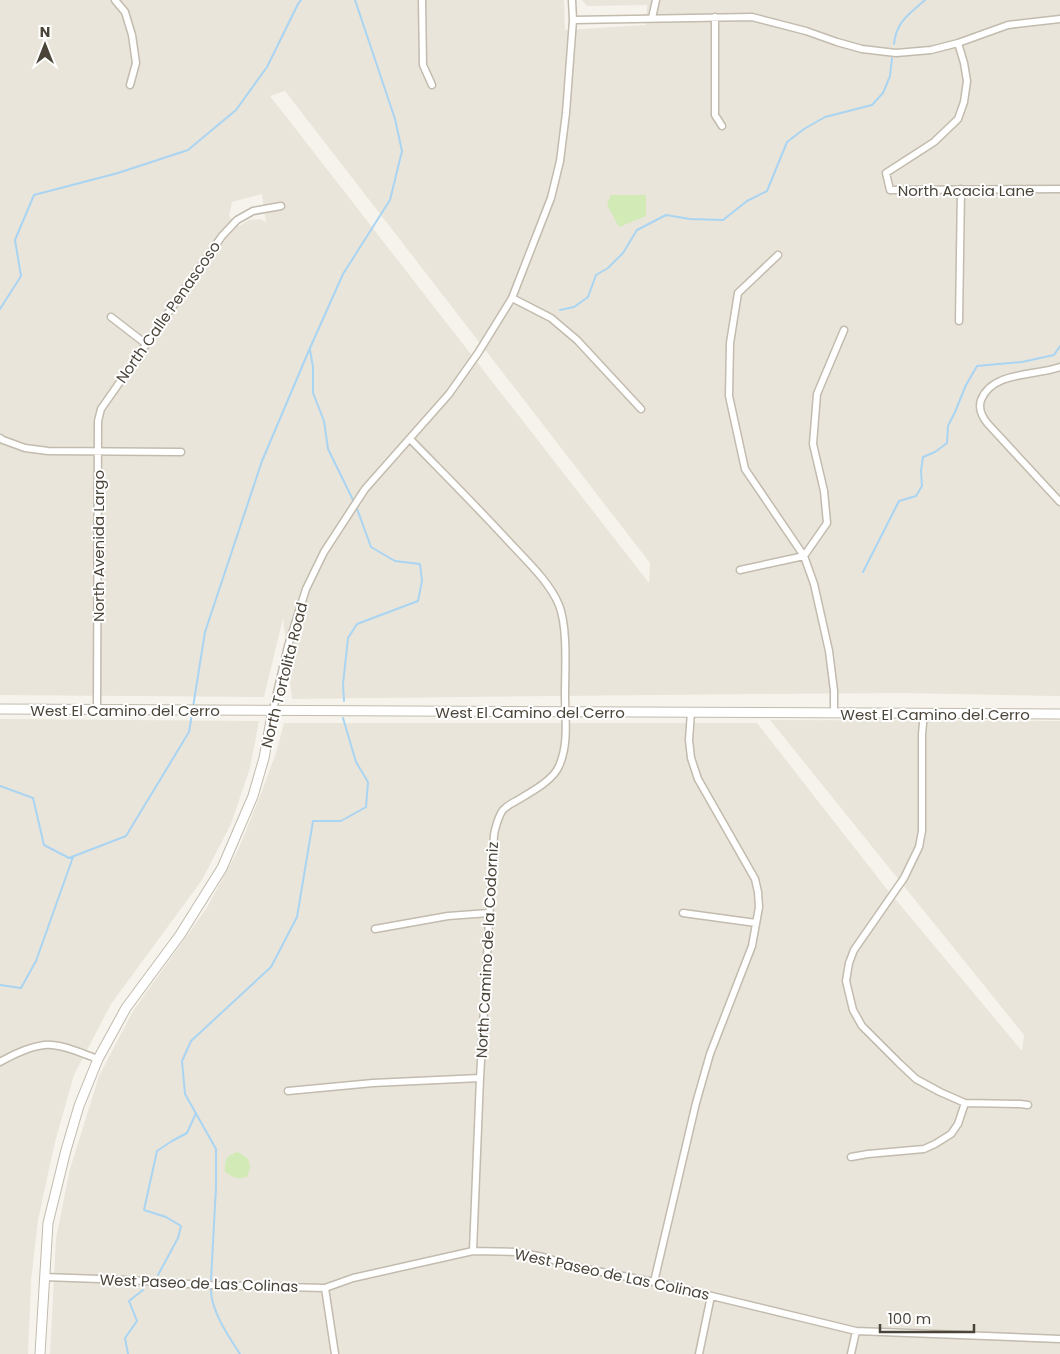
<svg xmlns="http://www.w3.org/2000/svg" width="1060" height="1354" font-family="Poppins,sans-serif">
<rect width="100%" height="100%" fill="#f6f3ec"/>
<path fill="#eae5da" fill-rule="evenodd" d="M0,0H564L565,30L646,25L647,5L587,6L582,0H1060V696L901,693L651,695L292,699L283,618L264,697L0,695ZM285,91L650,563L649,583L270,96ZM262,194L266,222L260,219L249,220L239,226L229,216L232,202Z
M0,719L259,721L250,768L231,824L202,880L111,1004L74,1075L55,1142L38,1220L31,1281L28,1354H0Z
M770,720L1060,721V1354H50L56,1238L70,1169L99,1076L133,1011L206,909L238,850L260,796L276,753L284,723H757L886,888L1022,1051L1024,1035Z"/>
<path fill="#d2eab5" d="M611,195H646V216L619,227L607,205Z
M237,1152C251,1157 252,1165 247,1177C237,1179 232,1178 225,1171C225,1160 226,1156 237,1152Z"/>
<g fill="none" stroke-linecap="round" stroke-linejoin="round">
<path stroke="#a9d4f2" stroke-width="2" d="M894,44C896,22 909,14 925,0
M0,309L21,276L15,240L34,195L118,173L188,150L236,110L267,67L298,4L301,0
M560,310L574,307L588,297L596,275L608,268L623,253L637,230L666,215L690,219L723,220L747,201L767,191L787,142L804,129L825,117L872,105L883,93L890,76L892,58
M310,350L313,367V393L324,421L328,449L354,502
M863,572L899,501L916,496L922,486L921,471L923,457L935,452L947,443L948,426L955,412L966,385L977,366L1022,362L1054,355L1060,346
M344,701L343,684L348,638L357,624L418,601L422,581L420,564L395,561L371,547L356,506
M193,707L205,632L262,461L310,348L343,274L390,200L402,151L395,119L355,0
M0,786L33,798L44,845L69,858L126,836L189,732L192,714
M0,985L21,988L36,961L73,857
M158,1275L178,1238L181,1226L166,1217L144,1210L157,1151L172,1141L187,1133L196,1113
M211,1280L216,1187V1149L185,1094L182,1061L191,1041L271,967L297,917L313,821H341L366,807L368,782L356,762L343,718
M211,1290C211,1311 229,1337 240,1354
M128,1354L125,1338L137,1321L129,1301L143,1290"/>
<defs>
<path id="minor" d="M115,0L125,12L132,35L136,63L130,85
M422,0L423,65L432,85
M715,17V115L722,126
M652,18L656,0
M573,20L752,17L806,31L837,42L862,49L896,53L931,50L958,43L1008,25L1060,19
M958,43L964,63L967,81L964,102L958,119L934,142L886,173L890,190L1060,189
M778,255L738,293L730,343L729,396L745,469L804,556L814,584L829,651L834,691V713
M512,298L551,318L577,340L641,409
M111,317L146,344
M959,321L961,189
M1060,367C1036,376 992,371 981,400C978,409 982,417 988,424L1060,502
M0,438L3,440L25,448L48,451L181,452
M410,439C444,474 479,509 512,545C528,562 550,583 559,605C568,628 565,670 565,695C565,718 569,744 559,766C553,781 529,793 516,801C512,803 506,807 503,810C499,815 495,828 494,835L480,1078L473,1251
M740,570L804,556L827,523L824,491L813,444L817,394L844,330
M97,710L98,421L101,409L222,236L237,220L253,211L281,206
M273,710L288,646L306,589L324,552L365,489L449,394L478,353L512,298L551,198L560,161L566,113L573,20L572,0
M924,713L922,734V831L919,847L904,878L854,950L849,963L846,981L853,1010L862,1026L899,1063L916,1079L940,1092L965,1103L1020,1104L1028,1105
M683,913L756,923
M375,929L448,916L489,913
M0,1062C14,1054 28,1047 44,1045C60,1043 83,1054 98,1059
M288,1091L373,1083L480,1078
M851,1157L868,1154L924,1149L935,1144L951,1134L958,1124L965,1103
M44,1277L128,1280L203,1285L325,1288L353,1278L473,1251L517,1252L543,1257L576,1267L654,1282L856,1331L1060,1339
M654,1282L696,1103L710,1054L752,946L759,907L758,892L755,879L698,779L691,758L689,740L691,712
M325,1288L335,1354
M699,1354L711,1296
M851,1354L856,1331"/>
<path id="tertiary" d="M0,709L1060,714
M40,1354L48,1223L66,1150L79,1106L98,1059L126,1008L180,935L222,868L253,796L264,758L273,710"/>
</defs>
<use href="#minor" stroke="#c2bbae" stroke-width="9"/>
<use href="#tertiary" stroke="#c2bbae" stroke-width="11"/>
<use href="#minor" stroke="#fff" stroke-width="6"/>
<use href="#tertiary" stroke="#fff" stroke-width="9"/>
</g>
<g text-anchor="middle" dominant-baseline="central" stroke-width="4" stroke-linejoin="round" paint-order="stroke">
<g font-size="15" fill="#4b4439" stroke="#fff">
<text x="966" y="190">North Acacia Lane</text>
<text transform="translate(168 312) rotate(-55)">North Calle Penascoso</text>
<text transform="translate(98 546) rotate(-90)">North Avenida Largo</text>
<text transform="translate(284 675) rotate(-76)">North Tortolita Road</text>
<text x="125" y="710">West El Camino del Cerro</text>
<text x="530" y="712">West El Camino del Cerro</text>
<text x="935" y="714">West El Camino del Cerro</text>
<text transform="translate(487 950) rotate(-87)">North Camino de la Codorniz</text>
<text transform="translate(612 1274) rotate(12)">West Paseo de Las Colinas</text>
<text transform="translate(199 1283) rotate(2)">West Paseo de Las Colinas</text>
</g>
</g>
<g transform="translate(45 45)" stroke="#ffffff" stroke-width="4" paint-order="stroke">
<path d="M0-4L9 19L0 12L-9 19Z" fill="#4b4439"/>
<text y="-8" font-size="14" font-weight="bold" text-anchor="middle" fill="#4b4439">N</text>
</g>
<path d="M880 1324v8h94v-8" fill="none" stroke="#4b4439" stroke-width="2.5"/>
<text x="888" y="1324" font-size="15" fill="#4b4439" stroke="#ffffff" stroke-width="4" paint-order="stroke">100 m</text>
</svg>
